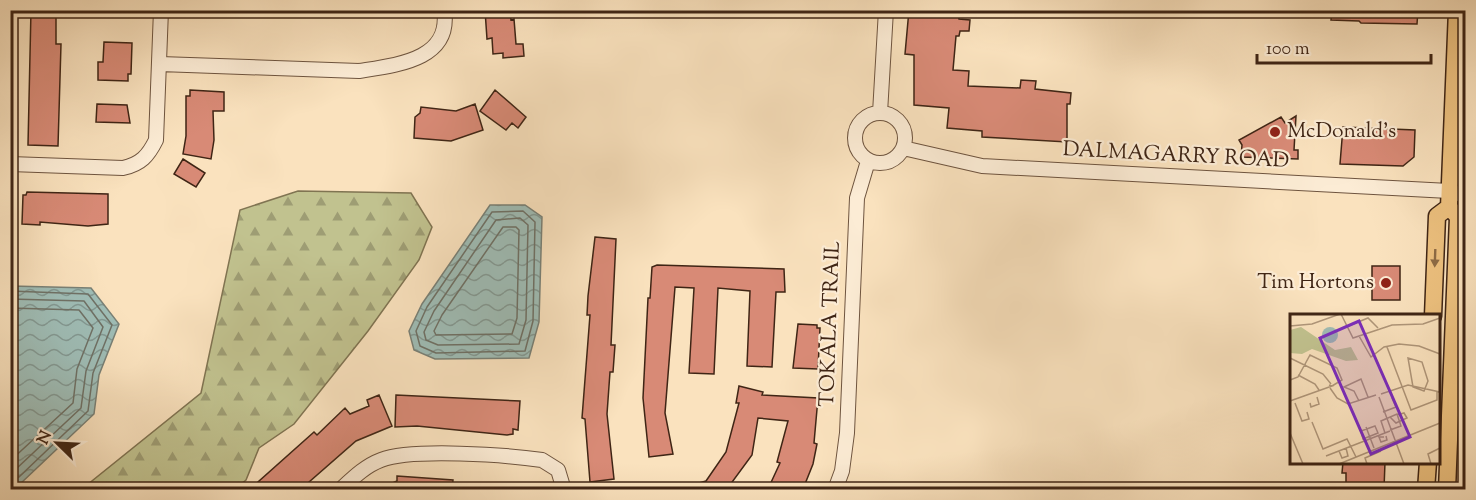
<svg xmlns="http://www.w3.org/2000/svg" width="1476" height="500" font-family="'Sorts Mill Goudy',serif">
<defs>
<pattern id="forest-firs" width="22" height="20" patternUnits="userSpaceOnUse" patternTransform="scale(1.5)"><rect width="22" height="20" fill="#c1c28f"/><path d="M5 1l3.5 6h-7zM16 11l3.5 6h-7z" fill="#9e9d74"/></pattern>
<pattern id="water-waves" width="16" height="10" patternUnits="userSpaceOnUse" patternTransform="scale(1.5)"><rect width="16" height="10" fill="#9fbdb6"/><path d="M0 5q4-4 8 0t8 0" fill="none" stroke="#839993"/></pattern>
</defs>
<rect width="100%" height="100%" fill="#fae2be"/>
<filter id="stains"><feTurbulence type="fractalNoise" baseFrequency=".00333" numOctaves="4"/><feColorMatrix values="0 0 0 0 .2 0 0 0 0 .09 0 0 0 0 .02 0 0 0 .5 -.17"/></filter>
<radialGradient id="worn" r=".72"><stop offset=".6" stop-color="#630" stop-opacity="0"/><stop offset="1" stop-color="#630" stop-opacity=".3"/></radialGradient>
<path fill="url(#forest-firs)" stroke="#807452" stroke-width="1.5" d="M298,191L411,193L432,227L419,260L368,331L294,424L259,448L246,480L235,489H82L201,393L240,210Z"/>
<path fill="url(#water-waves)" stroke="#798076" stroke-width="1.5" d="M490,205H525L542,217L539,322L529,358L435,359L414,350L409,331L422,304Z
M11,286L91,288L119,324L99,375L94,414L20,484H11Z"/>
<g fill="none" stroke-linecap="round" stroke-linejoin="round">
<path stroke="#6f7166" stroke-width="1.5" d="M523,211L535,222L533,321L525,351L436,353L420,346L416,331L427,307L492,212Z
M520,218L528,225L526,320L519,344L438,345L426,340L424,332L434,311L496,220Z
M503,227H516L519,230L517,318L512,334L436,335L434,331L442,315Z
M10,291L88,294L112,325L93,373L88,411L19,477L10,478
M10,299L84,301L103,327L86,371L81,408L16,469L10,470
M10,308L79,310L93,328L77,369L73,403L10,461"/>
</g>
<path fill="#d88a76" stroke="#3f2515" stroke-width="1.5" d="M31,10H56V44H61L58,146L28,145Z
M485,10H510L511,20L514,19L516,44H523L524,56L503,58V53L493,54L492,38L487,39Z
M909,10H958L959,19L970,20L969,31H960L959,36H956L953,70L969,71L968,86L1020,88L1021,80L1036,81L1035,89L1071,93L1070,104H1067V142L982,137V131L947,128L949,108L914,105V55L905,54Z
M1332,10H1418L1417,24L1361,23L1359,21L1331,20Z
M104,42L132,43L131,74H128V81L98,80V62H103Z
M190,90L224,92V111H213L214,140L211,159L183,154L186,136V96H190Z
M495,90L526,117L518,128L512,123L506,130L480,111Z
M97,104L127,105L130,123L96,122Z
M475,104L483,130L451,141L414,138L415,117L420,113L421,107L456,111Z
M1296,116L1294,150H1298V159L1241,157L1242,145L1239,140L1281,117L1285,123Z
M1343,127L1415,130L1414,157L1403,166L1340,164Z
M183,159L205,173L196,187L174,174Z
M27,192L108,194V224L88,226L40,222V225L22,224L23,195H26Z
M595,237L616,239L611,345H615L613,372H610L607,414L614,479L590,482L585,419L582,418L590,315H587L588,296Z
M657,265L784,269L785,292H776L772,367L747,366L750,291L718,288L714,374L689,373L694,288L675,287L665,413L673,454L649,457L643,398L648,298H650L652,267Z
M1372,266H1400V300H1372Z
M798,324L817,325V328H820L818,369L793,368Z
M739,386L763,392L762,395L818,398L814,443L817,444L813,464L803,489H768L780,463L777,462L788,421L758,418L752,455L727,489H686L685,487L706,481L726,452L739,403H736Z
M379,395L392,426L356,441L301,489H250L314,432L317,435L345,408L350,414L369,406L367,400Z
M396,395L520,401L518,430L513,429V434L507,435L417,426L395,427Z
M1343,462H1385L1384,489H1346V473H1342Z
M397,476L453,480L452,489H379L397,481Z"/>
<g fill="none" stroke-linecap="round" stroke-linejoin="round">
<defs>
<path id="minor" d="M160,64L359,71C397,65 452,60 444,10
M855 138a25 25 0 1 1 50 0a25 25 0 1 1-50 0Z
M880,113L886,10
M903,148L982,166L1449,191L1466,196
M10,164L123,168C141,164 148,156 156,140L161,10
M340,490C353,478 365,466 381,460C412,448 507,455 542,460L558,470L564,490
M835,490L842,471L847,433L857,198L868,161"/>
<path id="major" d="M1433,316L1437,216L1449,207
M1426,490L1428,462
M1447,490L1458,217L1449,207L1457,10"/>
</defs>
<use href="#minor" stroke="#6e543f" stroke-width="16"/>
<use href="#major" stroke="#3f2515" stroke-width="19"/>
<use href="#minor" stroke="#fcecd5" stroke-width="14"/>
<use href="#major" stroke="#edc17f" stroke-width="16"/>
</g>
<defs><path id="oneway-solid" d="M-6-.8H1V-3.2L6.5 0L1 3.2V.8H-6Z" transform="scale(1.5)"/></defs>
<use fill="#8d6b45" href="#oneway-solid" transform="translate(1435 258) rotate(92)"/>
<g fill="#8f2418" stroke="#fcecd5" stroke-width="2">
<circle cx="1275" cy="132" r="6"/>
<circle cx="1386" cy="283" r="6"/>
</g>
<g text-anchor="middle" dominant-baseline="central" stroke-width="4.5" stroke-linejoin="round" paint-order="stroke">
<g font-size="21" fill="#3f2515" stroke="#fcecd5" text-anchor="start">
<text x="1287" y="132">McDonald's</text>
<text x="1374" y="283" text-anchor="end">Tim Hortons</text>
</g>
<g font-size="21" fill="#3f2515" stroke="#fcecd5">
<text transform="translate(1176 156) rotate(3)">DALMAGARRY ROAD</text>
<text transform="translate(831 324) rotate(-88)">TOKALA TRAIL</text>
</g>
</g>
<g transform="translate(1290 314)">
<rect width="150" height="150" fill="#fae2be"/>
<path d="M11,13L45,36L61,33L68,46L56,47L22,35L12,40L0,39V16Z" fill="#c1c28f"/>
<path d="M32 21a8 8 0 1 1 16 0a8 8 0 1 1-16 0Z" fill="#9fbdb6"/>
<path fill="none" stroke="#af967a" stroke-width="1.5" d="M51,0L63,24L102,11L133,10L150,4M0,12L22,10L50,0M56,13L78,4L88,14M69,22L81,43L94,33L109,30L129,32L150,40M97,33L121,96L147,86V77M0,44L33,60L41,70M118,44L132,48L138,67L134,77L123,73ZM8,61L25,70L29,76M0,66L8,63L20,41L47,54L52,66L42,72M40,74L47,84L58,90L86,81M91,80L118,71L150,78M89,83L114,150M0,87L42,72L39,71M69,87L64,77L54,73L71,65L78,83M5,89L12,107L19,105L17,98M20,89L21,93L29,90L27,83M93,98L106,93L102,84M100,103L106,109L117,104L114,99L107,101M22,108L33,135L57,125L66,143M85,112L88,119L73,125L71,117ZM76,113L84,134M0,119L13,150M95,119L91,107L107,100L111,112L100,116M94,123H89L91,128L97,126L96,122M49,137L52,144L58,142L56,134M36,142L100,117M49,150L150,109M77,150L75,144L91,137M141,150L138,140L150,134"/>
<path fill="#7b2cbf" fill-opacity="0.15" stroke="#7b2cbf" stroke-width="3" d="M69,7L120,123L81,140L30,24Z"/>
<rect width="150" height="150" fill="none" stroke="#3f2515" stroke-width="3"/>
</g>
<rect width="1476" height="500" fill="none" stroke="#fae2be" stroke-width="36"/>
<rect x="12" y="12" width="1452" height="476" fill="none" stroke="#3f2515" stroke-width="3"/>
<rect x="18" y="18" width="1440" height="464" fill="none" stroke="#3f2515" stroke-width="1.5"/>
<g transform="translate(57 443) rotate(294)" stroke="#fcecd5" stroke-width="4.5" paint-order="stroke">
<path d="M0-4.5L10 22L0 15L-10 22Z" fill="#3f2515"/>
<text y="-9" font-size="16" font-weight="bold" text-anchor="middle" fill="#3f2515">N</text>
</g>
<path d="M1257 54v9h174v-9" fill="none" stroke="#3f2515" stroke-width="3"/>
<text x="1266" y="54" font-size="18" fill="#3f2515" stroke="#fcecd5" stroke-width="4.5" paint-order="stroke">100 m</text>
<rect width="100%" height="100%" filter="url(#stains)"/>
<rect width="100%" height="100%" fill="url(#worn)"/>
</svg>
